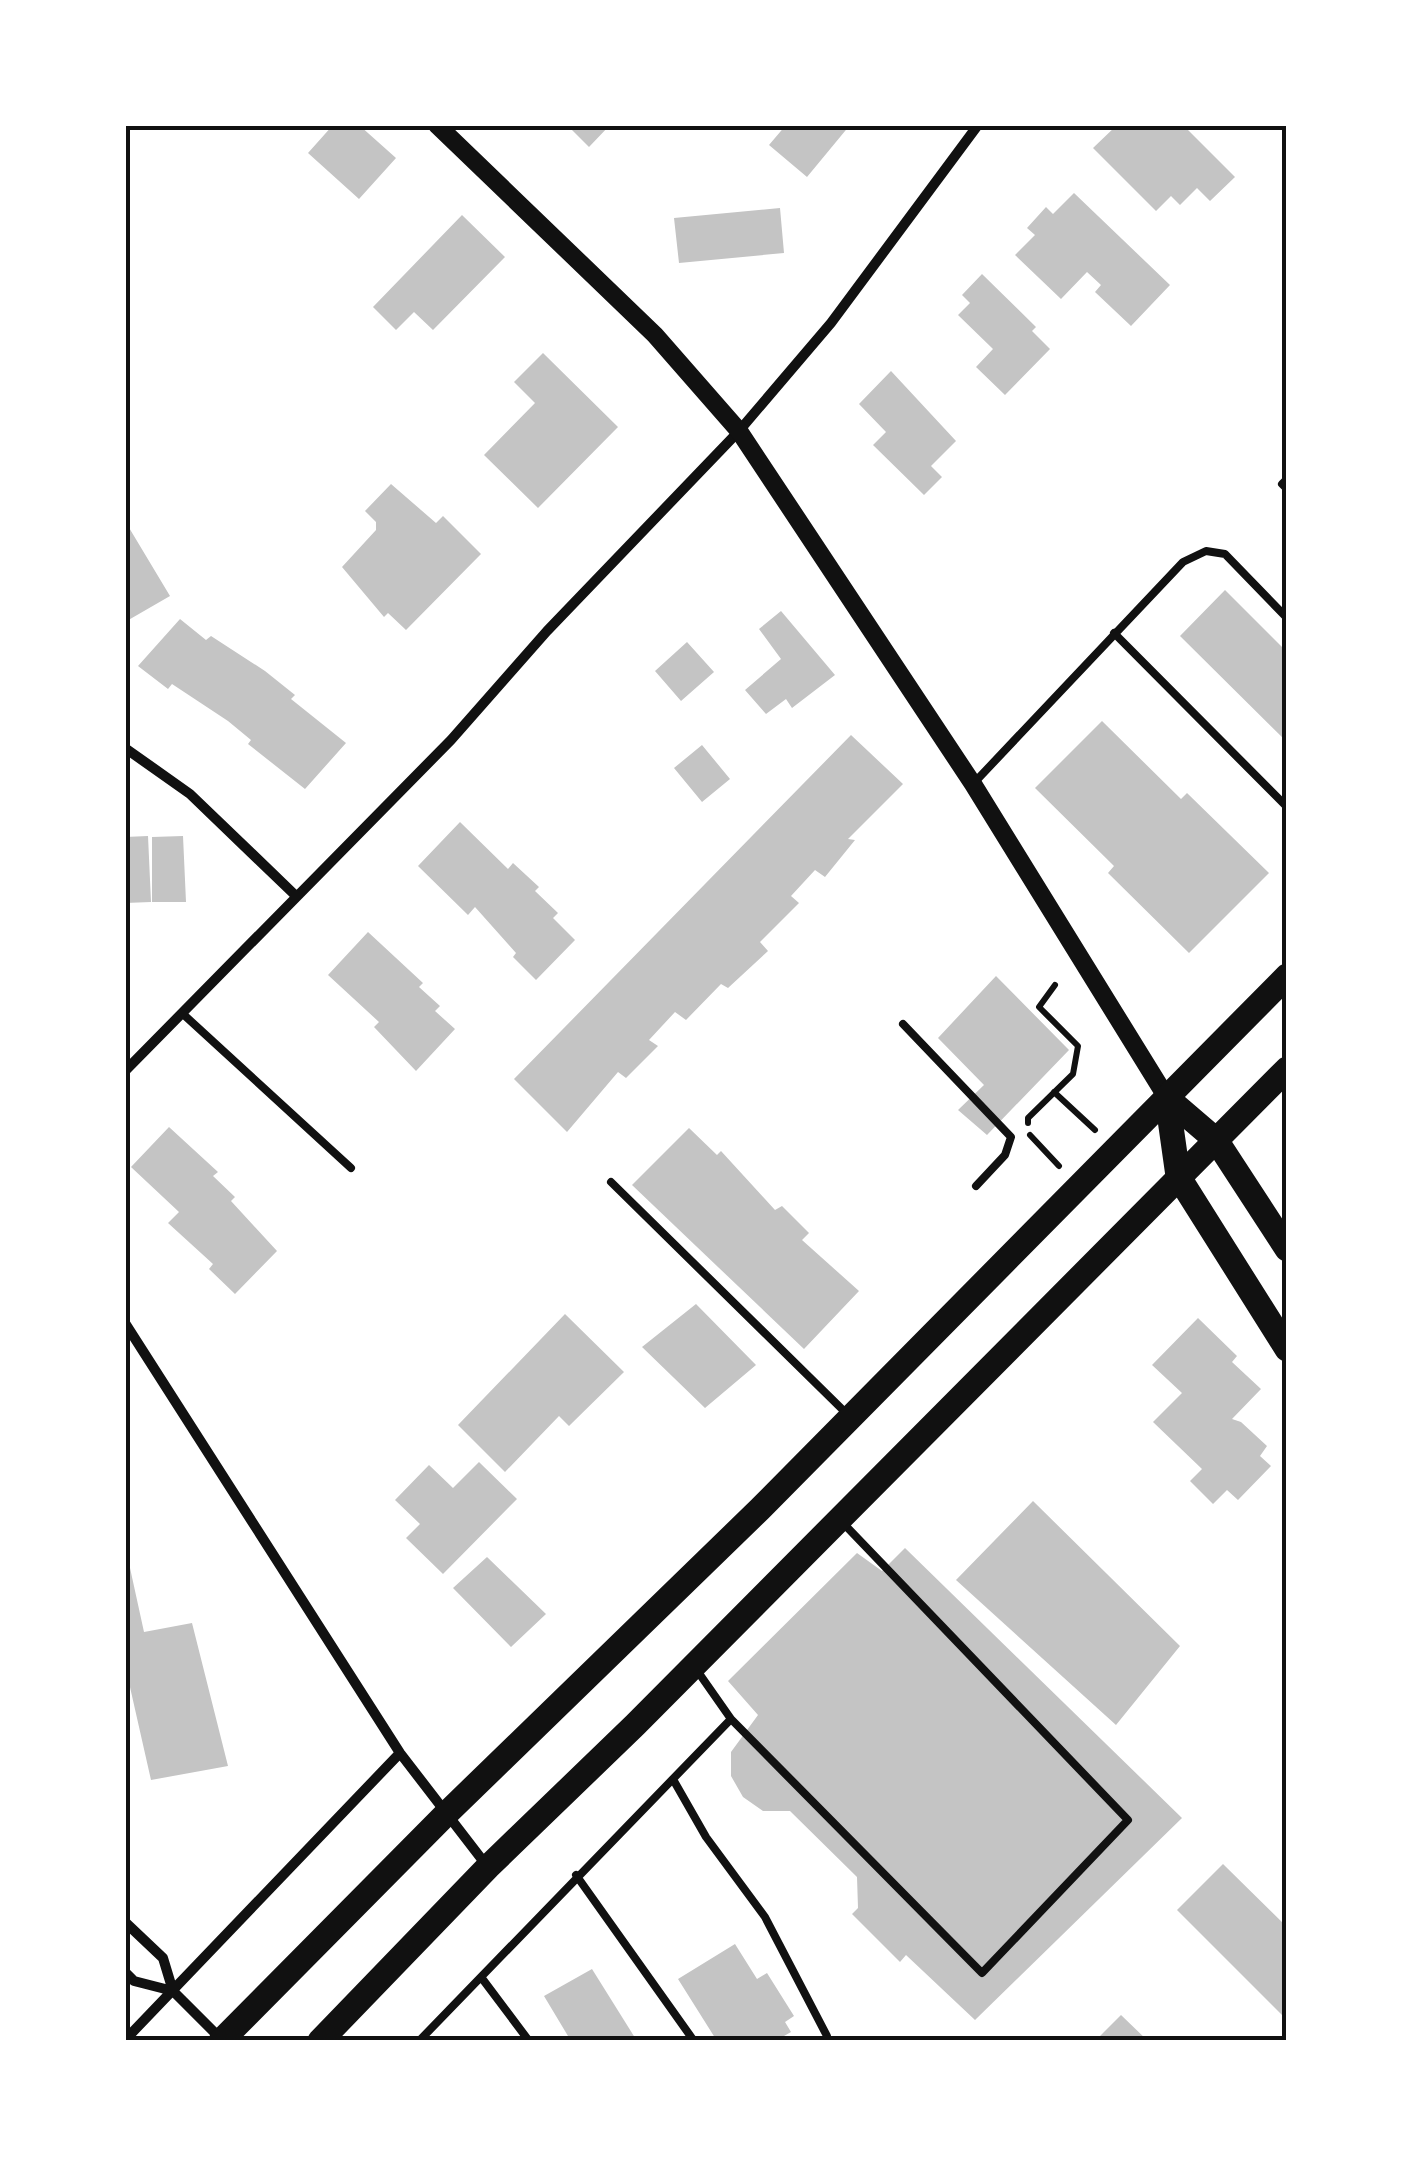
<svg xmlns="http://www.w3.org/2000/svg" width="1412" height="2166" font-family="'DejaVu Sans',sans-serif">
<rect width="100%" height="100%" fill="#fff"/>
<path fill="#c4c4c4" d="M333,125H359L396,158L359,199L308,153Z
M567,125H610L589,147Z
M786,125H850L807,177L769,145Z
M1117,125H1183L1235,177L1210,201L1197,188L1180,205L1171,196L1156,211L1093,148Z
M1074,193L1170,285L1131,326L1095,292L1101,285L1087,272L1061,299L1015,255L1035,235L1027,228L1046,207L1053,214Z
M780,208L784,253L679,263L674,218Z
M462,215L505,257L433,330L414,312L396,330L373,307Z
M982,274L1036,327L1032,331L1050,349L1005,395L976,367L993,349L958,315L970,303L962,295Z
M543,353L618,427L538,508L484,455L535,403L514,382Z
M891,371L956,441L931,466L942,477L924,495L873,445L886,432L859,404Z
M391,484L436,523L443,516L481,554L406,630L388,613L384,617L342,567L376,530V522L365,511Z
M125,521L170,596L125,622Z
M1225,590L1287,652V742L1180,636Z
M781,611L835,675L792,708L786,699L766,714L745,690L781,659L759,629Z
M180,619L206,640L211,636L265,671L295,695L291,699L346,743L305,789L248,744L251,740L228,721L172,684L168,689L138,666Z
M687,642L714,672L681,701L655,671Z
M1102,721L1181,799L1187,793L1269,873L1189,953L1108,873L1114,866L1035,788Z
M851,735L903,784L848,839L855,840L825,877L815,870L791,896L799,903L760,942L768,951L728,988L721,984L686,1020L675,1012L649,1040L658,1046L626,1078L618,1072L567,1132L514,1079Z
M702,745L730,779L702,802L674,768Z
M460,822L508,869L513,863L539,887L535,891L558,913L553,918L575,940L536,980L513,957L516,953L475,907L468,915L418,866Z
M148,836L151,902L125,903V837Z
M183,836L186,902H152V837Z
M368,932L423,983L419,987L440,1006L435,1011L455,1029L416,1071L374,1027L379,1022L328,975Z
M996,976L1069,1050L987,1135L958,1110L984,1085L938,1038Z
M169,1127L218,1172L213,1176L235,1197L231,1201L277,1251L235,1294L209,1269L213,1264L168,1223L179,1212L131,1167Z
M689,1128L717,1155L721,1151L775,1210L782,1206L809,1233L802,1240L859,1291L804,1349L632,1185Z
M696,1304L756,1365L705,1408L642,1347Z
M565,1314L624,1372L569,1426L559,1416L505,1472L458,1425Z
M1198,1318L1237,1356L1232,1362L1261,1389L1232,1419L1241,1422L1267,1446L1260,1456L1271,1466L1238,1500L1227,1490L1213,1504L1190,1481L1202,1469L1153,1422L1182,1393L1152,1365Z
M479,1462L517,1499L443,1574L406,1538L420,1524L395,1500L429,1465L453,1488Z
M1033,1501L1180,1646L1116,1725L956,1580Z
M125,1545L144,1632L192,1623L228,1766L151,1780L125,1665Z
M905,1548L1182,1818L975,2020L906,1955L900,1962L852,1914L858,1908L857,1877L790,1811H763L743,1797L731,1776V1752L758,1715L728,1681L857,1553L882,1571Z
M487,1557L546,1614L511,1647L453,1588Z
M1223,1864L1287,1927V2020L1177,1910Z
M735,1944L757,1979L767,1973L794,2016L785,2022L791,2032L784,2036L787,2041H717L678,1979Z
M592,1969L637,2041H571L544,1996Z
M1121,2015L1148,2041H1095Z"/>
<g fill="none" stroke-linecap="round" stroke-linejoin="round">
<path stroke="#111" stroke-width="6" d="M1054,1092L1095,1130
M1028,1123V1118L1073,1074L1078,1046L1039,1007L1055,985
M1030,1135L1059,1166"/>
<path stroke="#111" stroke-width="8" d="M1287,479L1282,484L1287,489
M1114,633L1287,807
M973,784L1183,562L1206,551L1225,554L1287,618
M183,1014L351,1168
M903,1024L1011,1137L1005,1155L976,1186
M611,1182L846,1413
M731,1719L982,1973L1128,1820L843,1523
M674,1781L706,1837L765,1917L827,2036L825,2041
M576,1875L694,2041
M481,1977L529,2041
M419,2041L731,1719L696,1669"/>
<path stroke="#111" stroke-width="10" d="M125,748L190,794L295,895
M125,1071L451,740L547,631L739,431L831,323L978,125
M125,1323L400,1753L487,1866
M125,1922L163,1958L173,1991L220,2038
M125,1972L134,1981L173,1991
M125,2040L400,1753"/>
<path stroke="#111" stroke-width="18" d="M437,125L655,335L739,431L973,784L1167,1098"/>
<path stroke="#111" stroke-width="25" d="M1167,1098L1178,1176L1287,1349
M1167,1098L1216,1140L1287,1249
M221,2041L444,1816L760,1509L1287,976
M320,2041L488,1867L635,1725L1287,1069"/>
</g>
<rect width="1412" height="2166" fill="none" stroke="#ffffff" stroke-width="255"/>
<rect x="128" y="128" width="1156" height="1910" fill="none" stroke="#111" stroke-width="4"/>
</svg>
